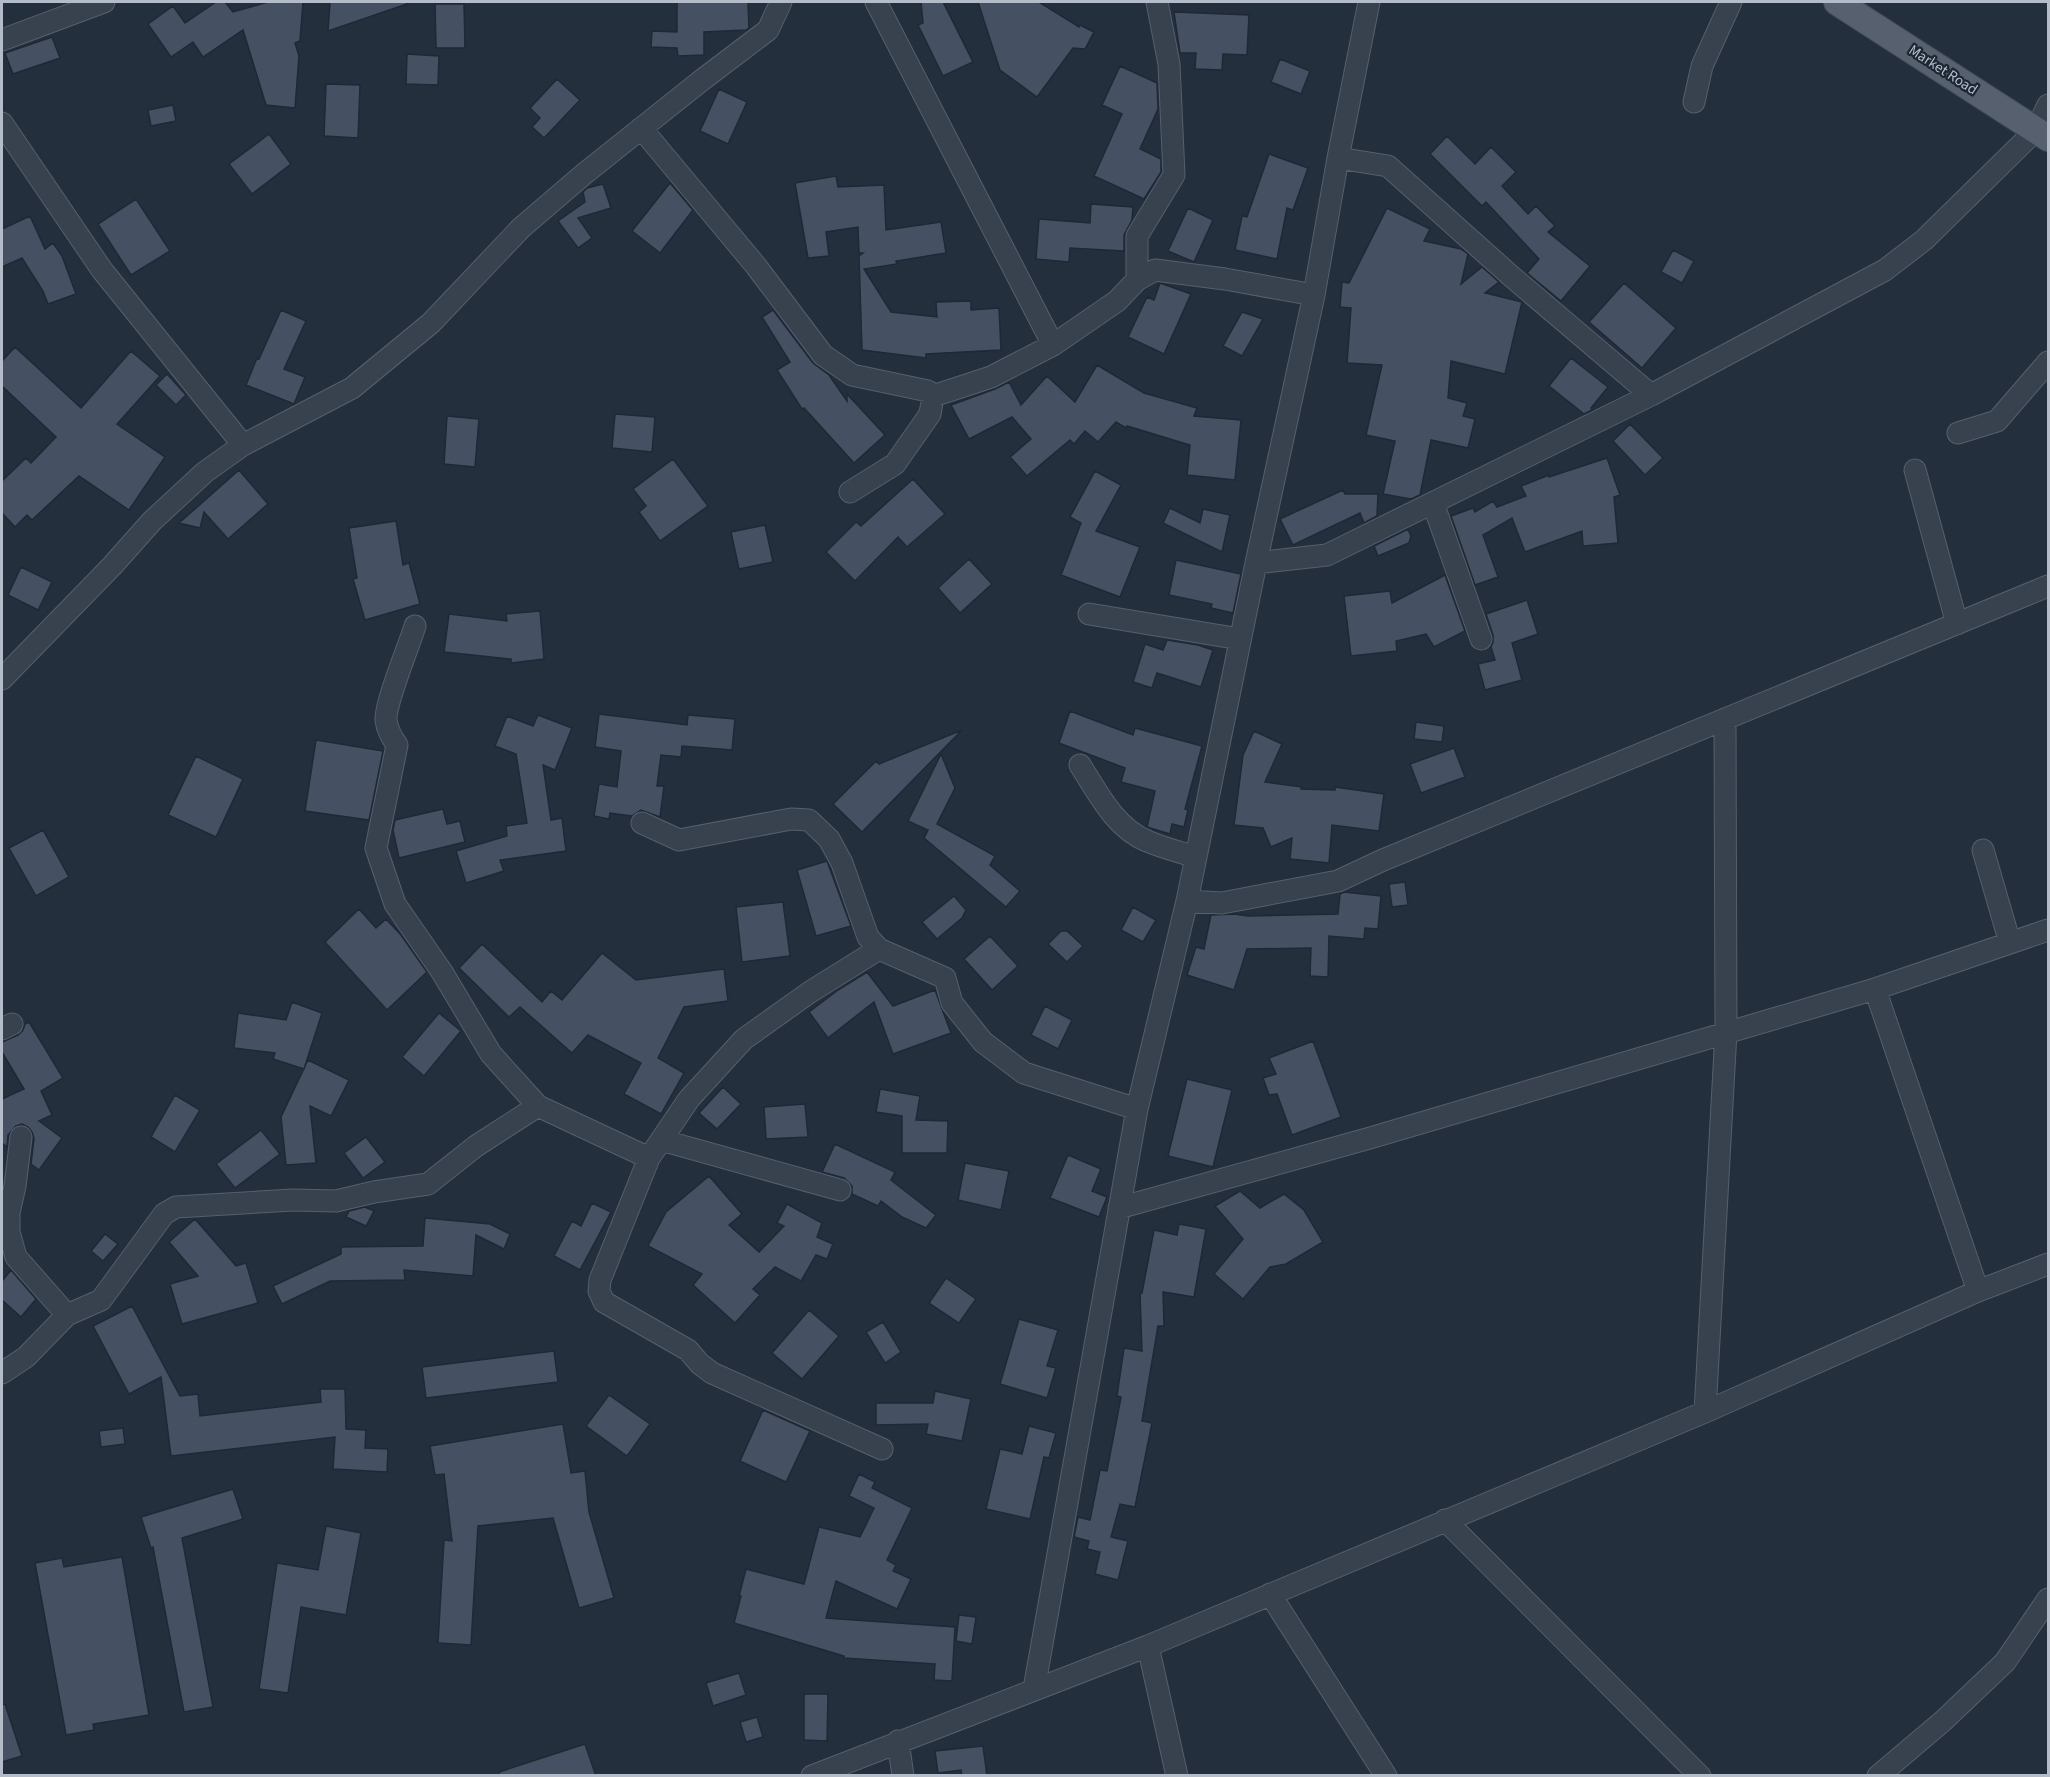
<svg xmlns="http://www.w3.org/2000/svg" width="2050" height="1777" font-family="'Source Sans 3',sans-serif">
<rect width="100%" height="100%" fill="#242f3e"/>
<path fill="#455162" stroke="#1f2835" stroke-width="1.5" d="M216,2H225L233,12L268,2H303L300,41L295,43L299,56L295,108L266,105L243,30L203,57L193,42L171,57L148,24L173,6L185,23Z
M330,2H407V4L328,31Z
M677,2H748L749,28L746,30L704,32V55L678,56L677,48L651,47L652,31L677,32Z
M921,2H943L973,62L943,76L918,25L923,23Z
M978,2H1039L1079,27L1080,25L1094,32L1085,49L1073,48L1037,97L1000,70Z
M435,4H464L465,48H436Z
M1174,12L1249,15L1247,55L1223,54L1222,70L1195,69L1196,53H1180Z
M52,37L60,58L13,74L5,53Z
M407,54L439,56L438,85L406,84Z
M1280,59L1310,71L1301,94L1271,82Z
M1120,66L1157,83L1158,109L1140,149L1161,159V172L1144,199L1094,176L1122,114L1102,105Z
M557,79L580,100L544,138L532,127L540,118L530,108Z
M326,84L360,85L358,138L324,136Z
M719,89L747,102L728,144L700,131Z
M173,105L176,121L151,126L148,110Z
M269,134L291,164L252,194L229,164Z
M1447,136L1475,164L1491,147L1516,172L1502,186L1528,214L1536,206L1555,226L1548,232L1590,266L1561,301L1527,273L1539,259L1486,202L1482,206L1430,154Z
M1269,154L1308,168L1293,210L1287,208L1277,259L1235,250L1242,216L1247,217Z
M836,176L838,187L884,185L886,230L941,222L946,253L896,261L897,264L864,269L891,312L937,317L936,302L971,301V310L999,308L1001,350L926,354V358L862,350L859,256L863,253H859L858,227L826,232L829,256L808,258L795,183Z
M670,183L693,210L660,253L632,231Z
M603,184L611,208L578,218L592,238L578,248L558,221L585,202L583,192L587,188Z
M136,199L170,251L131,275L98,224Z
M1091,204L1133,207L1132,220L1124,235V251L1070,248L1069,262L1036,259L1039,219L1090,223Z
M1188,208L1213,220L1194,262L1168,251Z
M1387,208L1430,229L1424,241L1461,249L1468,254L1461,284L1482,267L1499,282L1485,293L1522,302L1505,374L1451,361L1448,398L1467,403L1463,416L1475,419L1468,448L1431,440L1420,495L1411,499L1383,494L1395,441L1366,435L1382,365L1347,363L1351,308L1340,307L1342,282L1349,283Z
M30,216L45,249L53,243L62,256L76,294L48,304L43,291L22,258L2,267V229Z
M1673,250L1694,261L1682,283L1661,272Z
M1160,283L1191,294L1164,354L1128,337L1147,297L1154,300Z
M1624,283L1676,328L1642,368L1589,322Z
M281,310L306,321L284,369L305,377L294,404L246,385L257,358L259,359Z
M773,310L813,363L829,375L847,401V394L885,435L854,463L804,408L802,409L777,370L790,362L762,317Z
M1242,312L1263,319L1242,356L1223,346Z
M15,347L81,408L131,351L160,376L117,424L165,457L129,510L79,476L32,520L27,515L15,527L2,513V481L26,458L31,463L56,437L2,386V361Z
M1571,358L1608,387L1591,408L1592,410L1584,414L1549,386Z
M1097,365L1144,393L1197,408L1194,416L1241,420L1235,480L1187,475L1190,445L1127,426L1126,428L1116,422L1098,442L1085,431L1074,444L1070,440L1027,476L1010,457L1031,439L1012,417L969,439L951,405L995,389L1009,382L1021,405L1047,376L1075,402Z
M167,374L186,395L176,405L156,385Z
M615,414L655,417L652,452L612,448Z
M447,416L479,419L475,467L444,464Z
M1630,424L1663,458L1645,475L1613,441Z
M1607,458L1620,495L1614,497L1618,543L1583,546L1582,531L1525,552L1512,518L1483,535L1498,577L1475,585L1451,516L1473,508L1475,512L1493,501L1497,507L1526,496L1521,486L1549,475V477Z
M673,459L708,506L660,541L639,512L646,506L633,489Z
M239,470L268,504L228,539L204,512L200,528L179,523Z
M1095,471L1121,485L1096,531L1140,547L1120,597L1061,575L1081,523L1070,517Z
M913,479L945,514L907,547L898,537L855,581L826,552L856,522L861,526Z
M1343,490L1345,494H1378L1377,516L1364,523L1360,513L1293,545L1280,519Z
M1170,508L1200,523L1203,509L1230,515L1222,552L1163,523Z
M396,521L403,565L409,563L420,604L365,620L353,579L357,578L349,528Z
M765,525L773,562L739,569L731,532Z
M1408,529L1411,536L1409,543L1378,556L1374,546Z
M969,559L992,584L960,613L938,588Z
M1176,560L1241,574L1233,613L1211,608L1212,604L1169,595Z
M21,567L52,582L38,610L8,595Z
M1445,575L1465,631L1434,647L1426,634L1396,641L1397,651L1351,656L1344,596L1390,591L1392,603Z
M1527,600L1538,634L1512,643L1522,680L1485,690L1478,664L1495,660L1491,647L1493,642V635L1486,614Z
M540,611L544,659L511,663V659L444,652L449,614L507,621L506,614Z
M1167,640L1198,645L1213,650L1201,687L1157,673L1152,688L1133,682L1145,644L1163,650Z
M1070,711L1133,735L1135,728L1202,746L1185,809L1188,810L1184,827L1172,824L1170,834L1147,827L1155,791L1121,782L1125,768L1059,743Z
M599,714L687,725L688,715L735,719L732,750L682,746L681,757L661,755L657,786H664L660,817L641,810L632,816L610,813L609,819L594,816L599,784L617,787L621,751L595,747Z
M538,715L572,728L555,770L543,765L551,820L562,818L566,851L500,860L504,871L466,883L456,851L507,836L506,826L527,823L516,754L495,746L507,716L533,726Z
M1416,722L1444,726L1442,742L1414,739Z
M962,730L862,832L833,804L876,761L879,764Z
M1254,731L1282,744L1265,782L1302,787L1301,789L1335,790V787L1384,794L1379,831L1332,825L1329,863L1290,859L1292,838L1271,847L1263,828L1234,825L1243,755Z
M316,740L383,751L369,820L305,811Z
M1454,748L1465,777L1421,793L1410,764Z
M941,754L955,788L937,824L995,856L990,865L1020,891L1006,907L924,838L928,830L908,821Z
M196,756L243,779L216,837L168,815Z
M443,809L447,824L460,821L465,842L399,858L393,830L395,820Z
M43,830L69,877L36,896L9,848Z
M827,861L851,926L816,936L797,870Z
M1405,882L1408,905L1392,907L1389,884Z
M1344,892L1381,896L1378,929L1365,928L1364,939L1329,936L1328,977L1310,976L1311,948L1247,949L1234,990L1187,975L1196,947L1204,949L1211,915L1234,914L1248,916L1338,914L1340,894Z
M954,896L966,910L962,918L937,939L922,922Z
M783,902L790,956L742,962L736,907Z
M1133,907L1156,920L1143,942L1121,930Z
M359,909L376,928L386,919L401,935L427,972L387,1010L325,942Z
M1061,931H1067L1083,946L1067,962L1048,944Z
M990,936L1018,966L992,990L964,959Z
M482,944L542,1002L551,991L562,1000L602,953L636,980L724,969L728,1001L684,1007L658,1058L684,1073L661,1114L624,1094L641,1063L588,1035L572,1053L520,1007L509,1017L459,968Z
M867,972L893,1006L935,990L951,1033L893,1054L874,1002L828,1038L809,1012L838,990Z
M292,1002L322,1013L304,1069L273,1059L275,1053L234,1048L238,1013L286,1020Z
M1045,1006L1072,1020L1058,1049L1031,1035Z
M439,1013L461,1031L424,1076L402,1057Z
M29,1022L63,1078L41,1091L52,1115L39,1121L62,1138L39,1170L31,1164L34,1138L32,1132L28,1127L22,1124L16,1126L8,1135L7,1147L2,1143V1099L24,1089L2,1052V1042L18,1035L23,1030L25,1024Z
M1313,1041L1341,1117L1292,1135L1277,1094L1269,1095L1263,1078L1276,1074L1269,1058Z
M308,1060L349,1080L331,1116L310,1106L316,1163L286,1165L281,1117Z
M1187,1079L1232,1090L1213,1167L1168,1156Z
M723,1087L741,1104L717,1129L699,1113Z
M880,1089L920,1096L916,1120L948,1121L947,1153H902V1116L876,1112Z
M175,1095L200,1110L175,1152L151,1137Z
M805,1104L808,1137L766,1139L764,1107Z
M261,1130L280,1154L235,1188L216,1164Z
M366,1137L385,1162L363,1178L344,1153Z
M835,1144L895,1172L891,1180L936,1215L926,1228L902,1217L881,1201L878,1206L852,1194V1186L844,1178L822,1172Z
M1068,1155L1101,1169L1092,1191L1107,1197L1099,1217L1050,1198Z
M965,1163L1009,1171L1001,1210L958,1200Z
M709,1176L742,1214L729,1225L759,1252L784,1226L777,1223L787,1204L822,1223L817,1237L833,1244L827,1259L816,1255L801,1281L775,1267L753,1289L760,1295L735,1323L693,1285L702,1274L648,1246L666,1212Z
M1240,1191L1260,1208L1284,1194L1304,1210L1323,1242L1286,1264L1270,1267L1243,1299L1214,1274L1243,1239L1215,1206Z
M592,1203L611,1212L580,1270L554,1256L572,1221L581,1226Z
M365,1207L374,1211L366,1226L346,1217L349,1211Z
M425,1218L490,1224L510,1234L504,1249L476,1235L473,1276L404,1270L405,1280L330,1281L282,1304L273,1286L341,1254V1247L423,1246Z
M195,1219L236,1266L246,1263L258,1303L182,1324L170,1284L198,1276L169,1242Z
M1179,1224L1206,1229L1194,1297L1163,1292L1164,1326H1158L1142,1421L1152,1423L1135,1507L1120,1504L1111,1537L1128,1541L1118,1580L1095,1574L1100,1552L1087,1549L1089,1541L1074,1537L1078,1517L1090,1520L1100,1470L1107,1471L1121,1397L1117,1396L1124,1348L1142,1351L1140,1294L1142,1293L1154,1230L1177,1235Z
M105,1234L118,1244L103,1261L91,1251Z
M11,1270L36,1299L21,1317L2,1300V1281Z
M946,1278L976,1299L959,1323L929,1303Z
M132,1306L180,1396L198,1394L200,1416L321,1402L320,1389H345L346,1429L366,1430L365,1448L388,1449L387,1472L333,1469L335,1437L171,1456L161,1377L129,1394L93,1326Z
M809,1310L839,1336L802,1379L772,1353Z
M1019,1319L1058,1330L1047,1366L1056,1368L1047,1398L1000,1384Z
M883,1322L901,1352L885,1363L866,1332Z
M554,1351L558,1382L426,1398L422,1367Z
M935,1391L971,1399L962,1441L926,1434L928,1424L876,1425V1403H933Z
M609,1395L650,1424L627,1456L586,1426Z
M763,1410L810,1431L786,1482L740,1461Z
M563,1424L571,1473L585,1471L589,1512L614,1598L579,1608L553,1518L478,1526L471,1645L438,1643L444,1540L452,1541L444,1474L435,1475L430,1446Z
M1029,1426L1056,1433L1049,1458L1044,1457L1030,1519L986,1509L1000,1449L1022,1454Z
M123,1428L125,1444L101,1447L99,1431Z
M859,1474L875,1482L872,1488L912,1508L887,1560L896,1565L893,1571L911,1579L897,1609L836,1581L826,1618L955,1627L952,1681L934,1680L935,1664L844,1658V1656L734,1623L741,1596H739L746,1569L804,1584L819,1527L860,1537L874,1508L849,1496Z
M233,1489L243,1519L182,1538L213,1707L184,1712L153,1547L151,1548L141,1517Z
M326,1526L361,1533L346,1615L301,1607L288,1693L259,1689L277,1563L318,1570Z
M122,1557L149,1715L93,1724L94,1730L66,1735L35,1563L62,1558L64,1567Z
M959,1615L976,1617L972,1644L956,1641Z
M739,1673L746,1695L713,1706L706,1683Z
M804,1694H828L827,1741L804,1740Z
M5,1704L22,1756L2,1762V1705Z
M757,1717L763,1737L746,1742L740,1722Z
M585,1744L596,1776H499V1772Z
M983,1746L987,1776H962L961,1770L938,1773L935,1751Z"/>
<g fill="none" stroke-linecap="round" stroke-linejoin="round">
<defs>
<path id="minor" d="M876,2L1053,345L1117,301L1137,280L1155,270L1225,279L1314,295
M2,40L104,2
M1694,102L1702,66L1731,2
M2,123L102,270L243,445
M641,128L756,266L823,355L852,375L928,391L933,396L991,377L1053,345
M1338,158L1388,166L1511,276L1651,395
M1137,280V236L1174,175L1169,64L1157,2
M1958,433L1997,421L2048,362
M1915,470L1957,624
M850,492L895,464L930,414L933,396
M1433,503L1481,639
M1256,563L1327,555L1651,395L1885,270L1924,240L2036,130L2048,105
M1089,614L1240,639
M415,626C409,646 385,703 386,720C387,729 392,738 397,745L376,848L395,904L442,972L491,1054L538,1106L649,1158
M2,679L112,566L152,521L205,472L243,445L352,388L431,323L521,228L584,174L702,80L768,30L781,2
M1080,765C1098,793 1115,828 1147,841C1163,848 1180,852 1196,857
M642,823L679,840L791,819L809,820L829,839L842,863L868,937L879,949L945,978L952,1003L983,1042L1024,1073L1137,1109
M1983,850L2010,943
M1187,901L1222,903L1338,881L1383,860L2048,586
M879,949L810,992L744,1039L689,1099L649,1158L600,1280L599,1291L604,1302L688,1350L700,1364L712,1373L882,1449
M1875,989L1978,1291
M2,1029L12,1024
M21,1137L15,1186L9,1213V1232L16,1257L67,1315
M661,1140L840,1190
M1119,1208L1370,1138L1875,989L2048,930
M2,1373L26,1357L67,1315L101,1300L164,1214L176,1207L293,1200L336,1201L374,1192L428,1184L476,1146L538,1106
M1705,1412L1726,1032L1725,719
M1445,1520L1700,1776
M1270,1594L1386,1776
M1148,1646L1177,1776
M1034,1689L1137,1109L1187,901L1256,563L1314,295L1338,158L1369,2
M898,1741L903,1776
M812,1776L1148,1646L1705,1412L1978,1291L2048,1264
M1878,1776L1943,1721L2005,1662L2048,1599"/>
<path id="major" d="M1837,2L2048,138"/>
</defs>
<use href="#minor" stroke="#565f6c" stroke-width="23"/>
<use href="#major" stroke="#414a57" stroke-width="28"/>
<use href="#minor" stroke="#38414e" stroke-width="21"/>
<use href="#major" stroke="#56606e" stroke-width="26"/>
</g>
<g text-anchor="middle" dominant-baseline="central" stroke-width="4.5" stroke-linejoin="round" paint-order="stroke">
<g font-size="15" fill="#b4bcc9" stroke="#1d2633">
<text transform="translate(1943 70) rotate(33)">Market Road</text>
</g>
</g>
<rect width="2050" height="1777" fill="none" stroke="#b4bcc9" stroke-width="6"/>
</svg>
